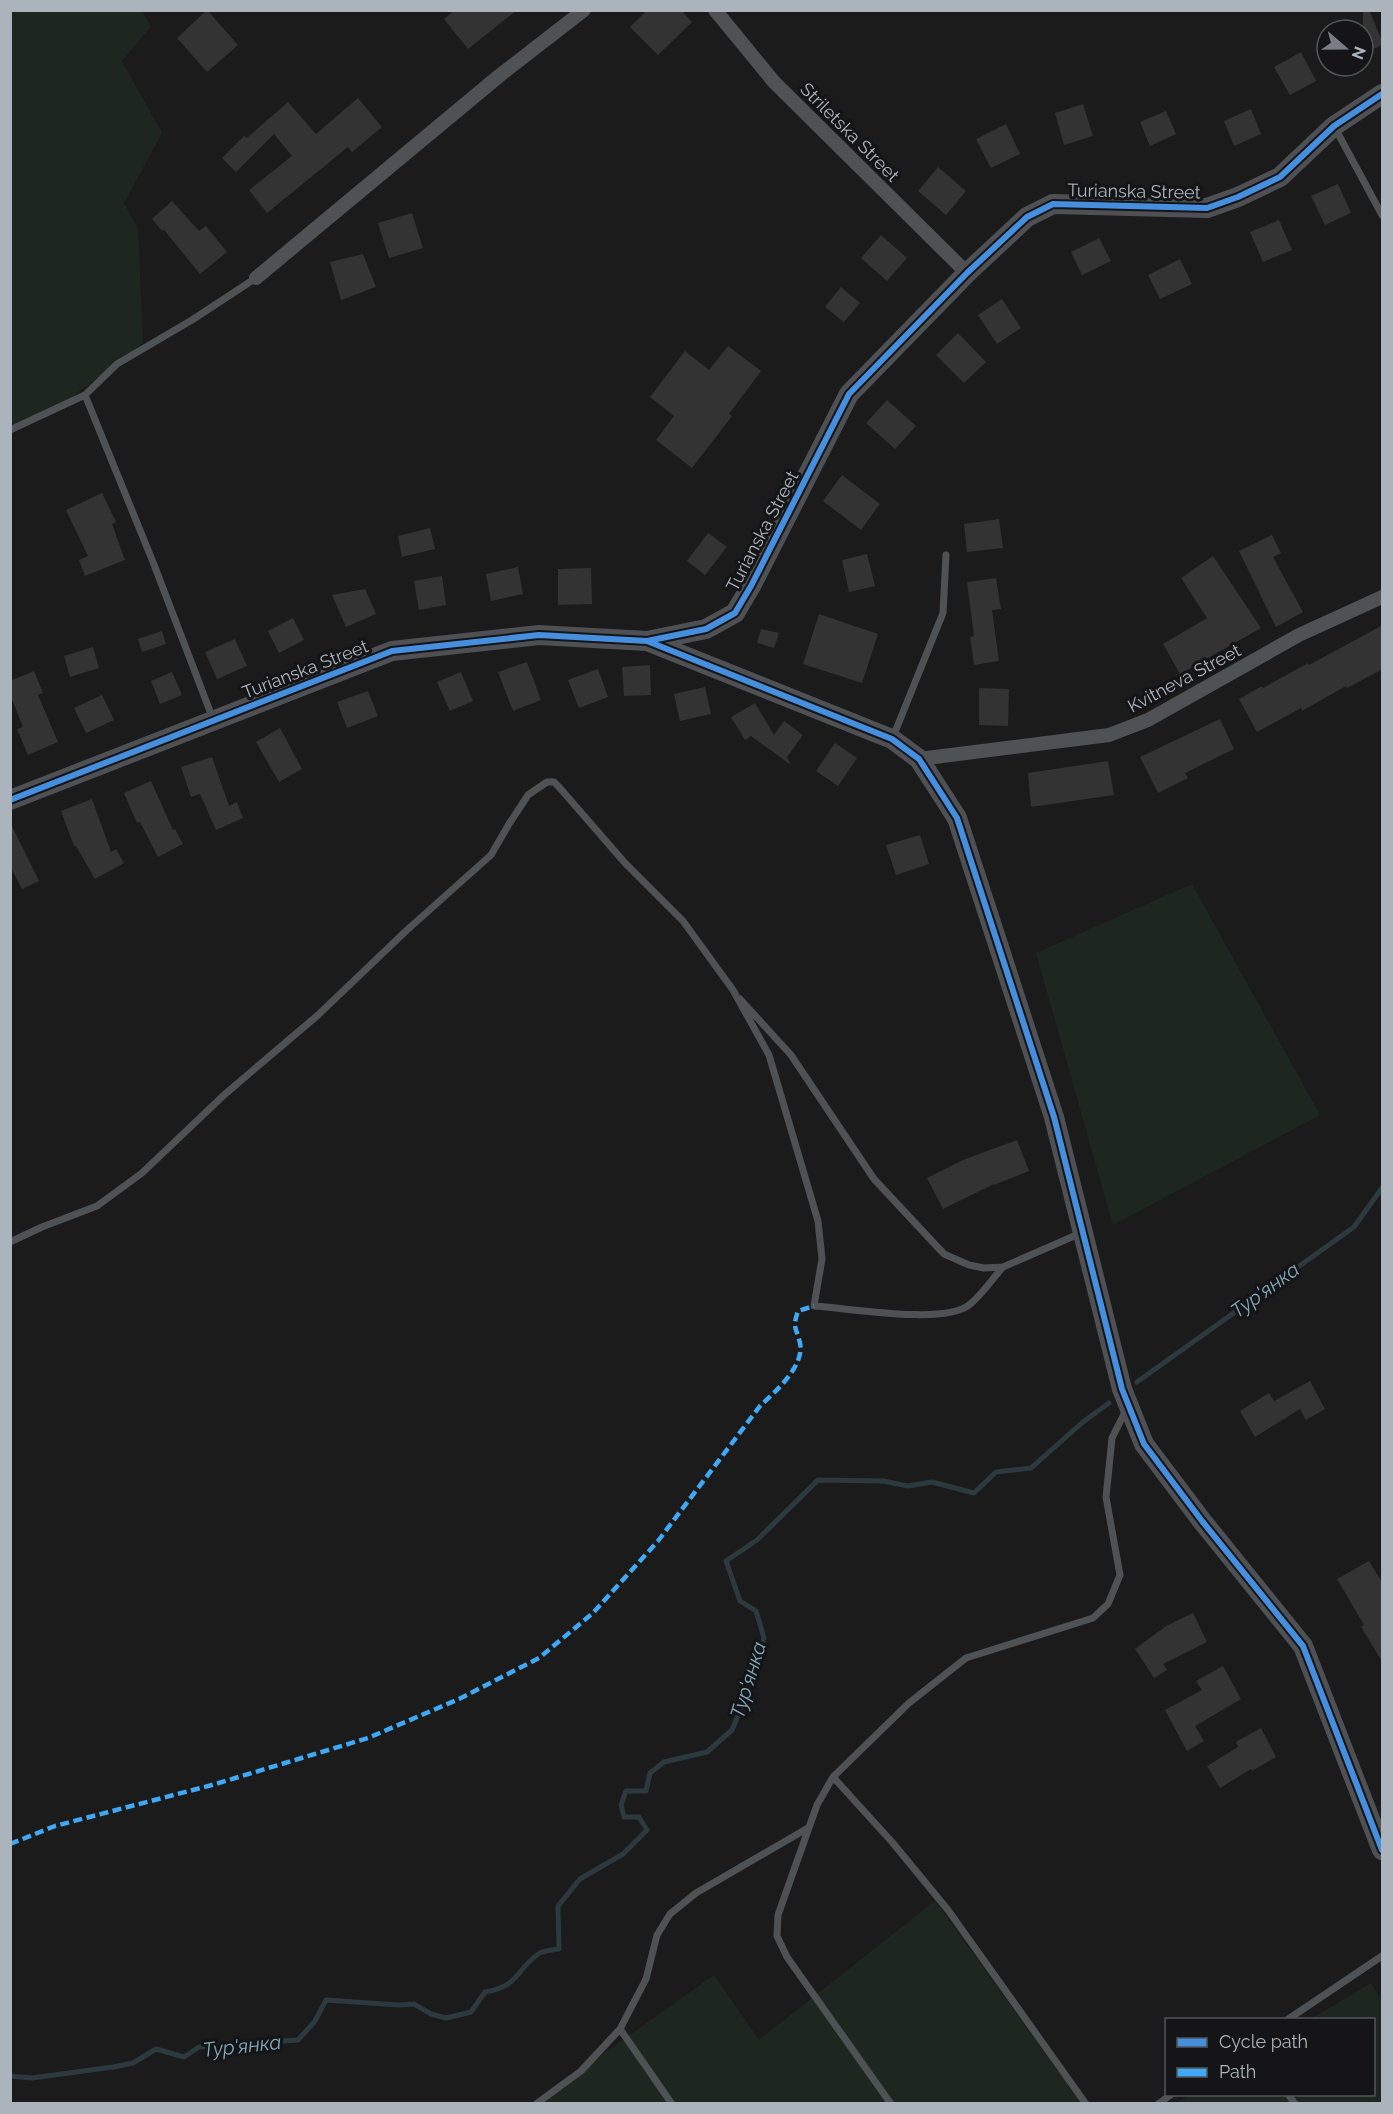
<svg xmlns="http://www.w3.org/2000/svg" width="1393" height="2114" font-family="Raleway,sans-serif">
<rect width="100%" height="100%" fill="#1b1b1c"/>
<path fill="#1e271f" d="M11,11H142L151,26L122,61L162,133L124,203L138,229L143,343L64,403L11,430Z
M1192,884L1320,1115L1113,1225L1036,953Z
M935,1901L1081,2103L533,2104L714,1975L759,2040Z
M1371,1983L1382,2001V2103L1175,2104L1190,2094H1374V2020L1311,2019Z"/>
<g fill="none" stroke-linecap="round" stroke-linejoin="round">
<path stroke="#2c3a3f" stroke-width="5" d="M1137,1382L1354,1227L1382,1188
M10,2076L32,2078L113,2067L133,2063L156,2049L184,2057L199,2047L298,2040L315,2021L326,2000L399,2005L414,2004L431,2014L446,2018L471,2012L485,1992C521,1986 515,1969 540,1953C545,1950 553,1950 559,1949L558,1906L580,1879L623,1854L647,1830L639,1817H624L621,1805L626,1791H646L650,1773L664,1762L707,1752L732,1730L742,1706L764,1638L756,1611L740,1601L726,1561L757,1540L818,1480L883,1481L908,1486L932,1482L974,1493L996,1472L1031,1468L1083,1422L1109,1403"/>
</g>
<path fill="#333334" d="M207,10L238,45L207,72L177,38Z
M455,10H517L468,49L444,19Z
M647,10H681L692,22L658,55L630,27Z
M1363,10H1369L1383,43V45L1363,53Z
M1301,52L1316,81L1290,95L1274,67Z
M358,98L382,127L352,152L348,147L267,213L249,190L292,156L274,134L236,172L222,158L244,136L247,138L288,102L316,134Z
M1083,104L1093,136L1064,145L1055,113Z
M1251,109L1261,134L1234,146L1224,121Z
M1166,111L1176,134L1150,146L1140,122Z
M1006,124L1020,154L991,168L976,139Z
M938,167L966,191L946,215L918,191Z
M1338,184L1351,213L1325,225L1311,196Z
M172,201L199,231L206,226L227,252L200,274L164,230L162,231L152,219Z
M412,213L423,248L389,258L378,223Z
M1279,220L1292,250L1263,262L1250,232Z
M881,235L907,258L887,281L861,258Z
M1099,238L1111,261L1082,275L1071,252Z
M363,254L376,287L341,300L330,262Z
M1180,259L1192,284L1160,299L1148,275Z
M841,287L860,303L844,322L825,307Z
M1002,299L1021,328L997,344L978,315Z
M958,333L986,362L964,383L936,355Z
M728,346L761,371L729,414L732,416L692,468L656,440L674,416L650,397L685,351L709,370Z
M887,400L916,426L895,449L866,423Z
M842,475L880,504L861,530L823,501Z
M102,493L116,522L112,524L125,560L85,576L79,560L88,556L66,510Z
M999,519L1003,548L967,552L964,524Z
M430,528L435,549L402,557L398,536Z
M708,533L727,547L705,575L687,561Z
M1272,535L1281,553L1273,557L1303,612L1276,627L1239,551Z
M867,554L875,586L849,592L842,560Z
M1213,556L1261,628L1180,674L1163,644L1207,618L1181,578Z
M518,567L523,594L491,601L486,574Z
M591,568L592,604L558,605V569Z
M442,576L446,605L419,610L414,581Z
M996,578L1001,609L992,610L999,661L974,665L970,637L974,636L967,582Z
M365,589L376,614L346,627L332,595Z
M819,614L878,634L862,683L803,664Z
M293,618L304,640L279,653L268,631Z
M1383,625V669L1347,688L1346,686L1302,711L1301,708L1257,732L1239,699L1262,686L1263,688L1308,663L1309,665Z
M761,629L779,633L774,648L757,643Z
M162,631L166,644L142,652L138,639Z
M235,639L247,666L217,679L205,652Z
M93,647L99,668L70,677L64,656Z
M527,662L541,700L513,711L498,672Z
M650,665L651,695L624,696L622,667Z
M598,669L608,697L579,708L568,680Z
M34,671L43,693L38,695L58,742L28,755L17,729L23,727L10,694V681Z
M172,672L182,695L160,704L151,681Z
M461,672L473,701L450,711L437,682Z
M705,687L711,714L680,721L674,694Z
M979,688L1009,689L1008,726L979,725Z
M368,691L378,716L347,728L337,702Z
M102,695L114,720L86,733L74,708Z
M755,703L774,735L784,721L803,735L787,757L791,765L751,736L745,740L731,717Z
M1220,719L1234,749L1185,773L1188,778L1158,793L1140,757Z
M280,728L302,769L279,782L256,742Z
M835,743L857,758L838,786L816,771Z
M212,757L229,806L237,802L243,818L216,830L200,794L191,797L181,767Z
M1108,761L1114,795L1031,807L1028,773Z
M151,781L173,830L175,829L183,844L158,857L140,822L137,823L124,793Z
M92,799L111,852L116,849L124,863L95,879L76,846H74L61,811Z
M10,822L39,881L22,889L10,866Z
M920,835L929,864L896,875L886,845Z
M1017,1140L1029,1171L994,1185V1184L943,1209L927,1178L963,1160Z
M1310,1381L1325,1409L1306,1420L1300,1409L1255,1437L1240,1411L1269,1393L1274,1401Z
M1369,1561L1383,1584V1663L1361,1627L1364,1625L1337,1579Z
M1193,1613L1207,1642L1163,1664L1167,1670L1154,1678L1135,1649L1166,1626Z
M1223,1666L1241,1699L1195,1726L1204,1741L1187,1751L1165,1710L1202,1690L1196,1681Z
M1261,1728L1276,1757L1252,1771L1251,1769L1220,1788L1207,1766L1238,1747L1236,1742Z"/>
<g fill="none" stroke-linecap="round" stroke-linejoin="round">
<path stroke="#4f5255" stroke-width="7" d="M1335,128L1382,215
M85,395L153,562L213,719
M10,430L85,395L117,364L192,320L256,278
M893,737L943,613L946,555
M740,999L791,1055L874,1179L944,1254L969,1265L984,1268L1003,1267L1081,1233
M10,1242L42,1227L97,1206L142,1173L224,1095L318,1015L407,930L491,855L509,824L528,795L547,782H554L559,787L625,863L683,921L733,990L769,1055L818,1221L822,1259L814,1306C848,1308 944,1325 969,1305C982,1295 992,1279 1003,1267
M833,1777L892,1842L948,1910L1086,2104
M1287,2020L1382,1956
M620,2029L672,2104
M1288,2094L1295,2104
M536,2104L581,2071L620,2029L646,1979L657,1935L670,1914L696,1893L808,1828
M891,2104L787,1957L777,1936L778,1915L817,1805L833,1777L909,1703L966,1658L1093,1618L1108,1604L1120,1575L1106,1497L1112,1438L1126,1410
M1158,2104L1172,2094"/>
<path stroke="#4f5255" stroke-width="14" d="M715,10L774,82L967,273
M256,278L499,76L584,10
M919,759L1109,735L1148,720L1299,635L1382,597"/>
<path stroke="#4e5053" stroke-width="20" d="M647,641L892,739L919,759L957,818L1054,1117L1122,1389L1144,1444L1202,1521L1303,1646L1382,1850
M10,800L392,651L539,635L647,641L706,629L735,613L751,586L849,394L967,273L1027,217L1053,204L1207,208L1238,197L1280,177L1334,126L1382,94"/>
<path stroke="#3fa9f5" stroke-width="4.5" stroke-dasharray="9 4.5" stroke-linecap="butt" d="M10,1844L55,1826L212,1785L368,1738L459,1699L539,1658L593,1613L658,1541L760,1406C775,1392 805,1366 800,1343C796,1326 792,1329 798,1311L814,1306"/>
<defs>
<path id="cycleway" d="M647,641L892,739L919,759L957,818L1054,1117L1122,1389L1144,1444L1202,1521L1303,1646L1382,1850
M10,800L392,651L539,635L647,641L706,629L735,613L751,586L849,394L967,273L1027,217L1053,204L1207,208L1238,197L1280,177L1334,126L1382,94"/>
</defs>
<use href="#cycleway" stroke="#151518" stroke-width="10"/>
<use href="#cycleway" stroke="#468fdf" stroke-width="6"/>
</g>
<g text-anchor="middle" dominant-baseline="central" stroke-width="6" stroke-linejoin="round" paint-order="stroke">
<g font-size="18" fill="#abb4bd" stroke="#151518">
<text transform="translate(850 132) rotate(45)">Striletska Street</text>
<text transform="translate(1134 191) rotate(1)">Turianska Street</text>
<text transform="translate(762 531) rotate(-62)">Turianska Street</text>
<text transform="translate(305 669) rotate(-21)">Turianska Street</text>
<text transform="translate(1184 678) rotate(-28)">Kvitneva Street</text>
</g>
<g font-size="20" font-style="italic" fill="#80aabb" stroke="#151518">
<text transform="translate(1265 1290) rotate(-36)">Тур'янка</text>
<text transform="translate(748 1680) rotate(-73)">Тур'янка</text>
<text transform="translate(242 2046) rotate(-6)">Тур'янка</text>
</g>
</g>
<rect width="1393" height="2114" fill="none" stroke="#abb4bd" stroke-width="24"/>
<rect x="1165" y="2018" width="210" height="78" fill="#151518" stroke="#51555a" stroke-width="1.5"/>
<rect x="1177" y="2038" width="30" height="9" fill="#468fdf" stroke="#51555a" stroke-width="1.5"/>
<text x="1219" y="2048" font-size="18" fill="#abb4bd">Cycle path</text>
<rect x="1177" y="2068" width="30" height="9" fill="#3fa9f5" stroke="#51555a" stroke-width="1.5"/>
<text x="1219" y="2078" font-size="18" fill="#abb4bd">Path</text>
<g transform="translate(1345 48) rotate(110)"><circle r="28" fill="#151518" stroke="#51555a" stroke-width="1.5"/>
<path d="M0-4.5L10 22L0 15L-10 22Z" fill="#797e85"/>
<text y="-9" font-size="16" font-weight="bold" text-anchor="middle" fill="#abb4bd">N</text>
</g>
</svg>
